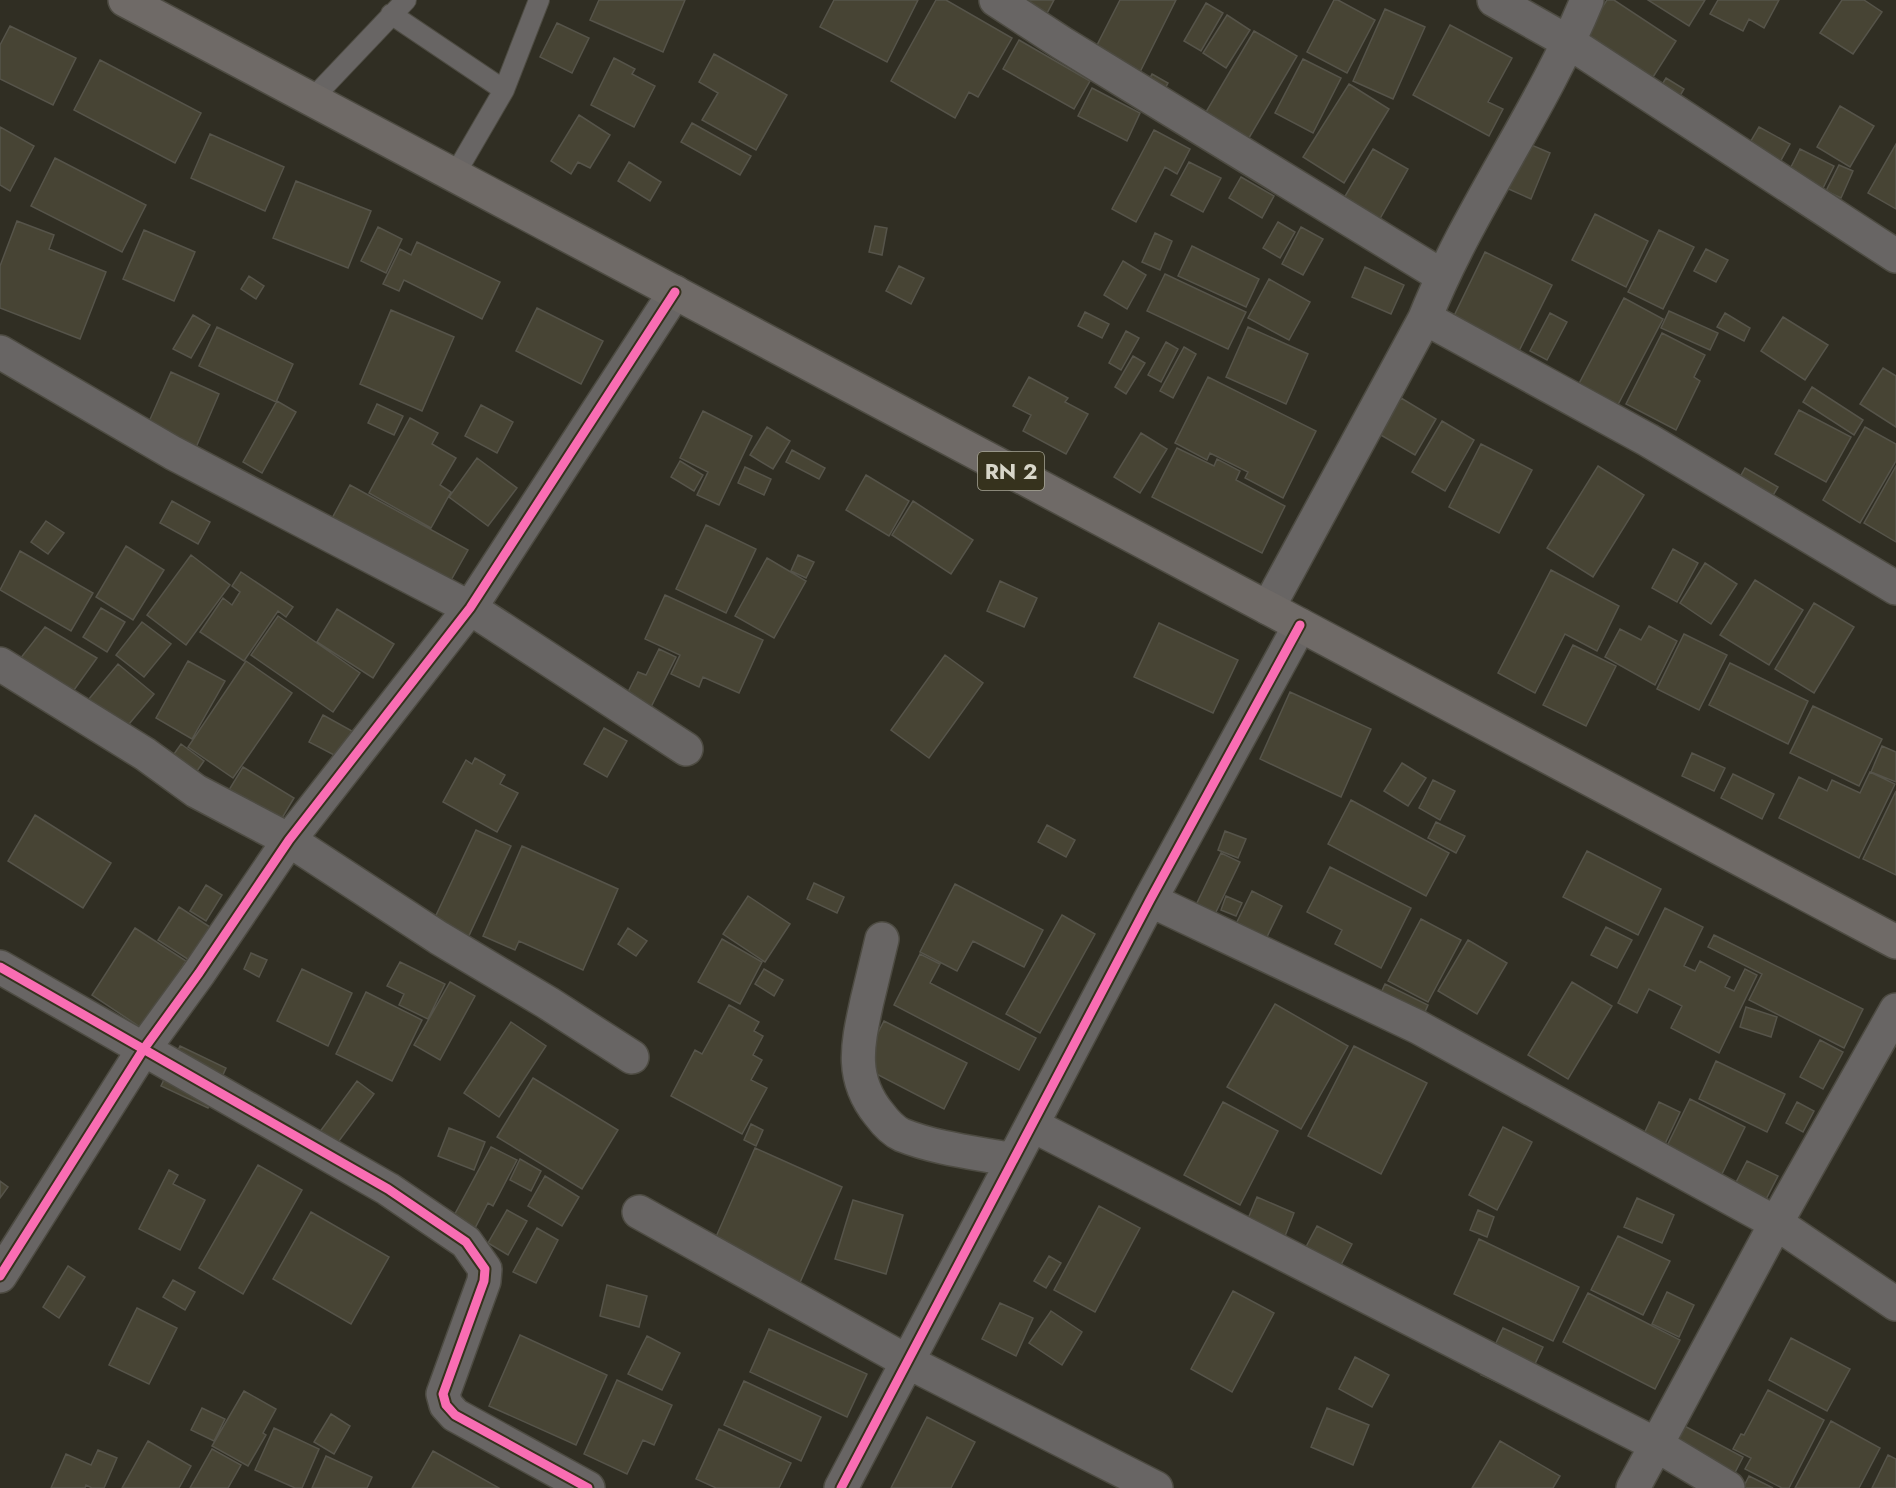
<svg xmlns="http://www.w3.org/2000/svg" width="1896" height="1488" font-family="Jost,sans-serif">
<rect width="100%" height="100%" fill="#302e23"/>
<path fill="#474434" stroke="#56544a" stroke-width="1.5" d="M599,0H685L663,52L590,20Z
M834,0H918L887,62L820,27Z
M936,0H946L1012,38L978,97L969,92L955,118L891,81Z
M1014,0H1054L1045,17Z
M1120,0H1176L1140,72L1095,49Z
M1334,0H1338L1375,20L1347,73L1307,52Z
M1607,0H1614L1676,41L1641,96L1573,51Z
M1648,0H1705L1689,26Z
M1718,0H1779L1764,28L1749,19L1743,31L1710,14Z
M1842,0H1864L1882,12L1853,54L1820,33Z
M1206,3L1223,13L1201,51L1184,41Z
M1385,9L1425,27L1393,99L1353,81Z
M1227,15L1250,30L1226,68L1203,53Z
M557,23L589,38L572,73L540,57Z
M1450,25L1512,58L1488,102L1503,109L1489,136L1413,95Z
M10,26L76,58L53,105L0,79V45Z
M1254,31L1297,56L1246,143L1203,117Z
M1019,40L1090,81L1074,109L1003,69Z
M714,54L787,95L756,150L702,120L718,93L699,82Z
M614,58L635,69L632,74L655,86L634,127L591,105Z
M1303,59L1341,78L1313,133L1275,113Z
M100,60L201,113L175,163L74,110Z
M1152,74L1168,83L1160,98L1144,90Z
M1666,78L1684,89L1671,111L1653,99Z
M1349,84L1389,109L1344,183L1303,157Z
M1092,88L1140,113L1127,141L1078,116Z
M1840,106L1874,126L1850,167L1817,147Z
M579,115L610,135L590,168L578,162L571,174L551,161Z
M692,123L751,156L740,175L681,142Z
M0,127L34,146L10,191L0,185Z
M1759,127L1790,144L1775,171L1744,153Z
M1154,130L1190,149L1177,174L1165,167L1136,222L1112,209Z
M210,134L284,167L265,211L191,178Z
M1520,140L1550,153L1531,199L1502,186Z
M1896,144V209L1868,193Z
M1373,149L1408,169L1377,224L1341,203Z
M1800,149L1834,166L1816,202L1782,185Z
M55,158L146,205L122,252L31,206Z
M629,162L661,182L650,201L618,181Z
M1189,162L1221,178L1203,212L1171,195Z
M1839,165L1853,171L1841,198L1826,191Z
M1241,177L1274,196L1262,218L1229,198Z
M296,181L371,211L348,268L273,238Z
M1595,214L1648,241L1626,287L1572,260Z
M17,221L54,235L49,249L106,272L80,339L0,308V266Z
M1278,222L1295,232L1280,258L1263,248Z
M875,226L887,228L882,255L869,252Z
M378,227L402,239L386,273L361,261Z
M1301,227L1323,239L1303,275L1282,264Z
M144,230L195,252L174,301L123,279Z
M1659,230L1694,247L1663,309L1628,292Z
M1155,233L1172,241L1160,270L1142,262Z
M417,242L500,282L482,319L404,280L399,291L383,284L400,249L411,255Z
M1192,246L1259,279L1246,307L1178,276Z
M1706,249L1728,260L1716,282L1694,271Z
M1485,252L1552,285L1518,353L1452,320Z
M1123,261L1146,275L1127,309L1104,295Z
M899,266L924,278L911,304L886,291Z
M1365,267L1404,285L1391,314L1352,297Z
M1165,274L1246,312L1228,349L1147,311Z
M249,276L264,286L256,299L241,289Z
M1269,279L1310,302L1289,340L1248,318Z
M1624,298L1663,319L1612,416L1573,395Z
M537,308L603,341L581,384L516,351Z
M391,310L454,337L422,411L360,384Z
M1669,311L1718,333L1710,350L1661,328Z
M1085,312L1109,324L1102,338L1078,326Z
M1550,313L1567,322L1547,360L1530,351Z
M1725,313L1750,328L1744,341L1717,327Z
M193,315L210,325L191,358L173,349Z
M1783,317L1828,345L1805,380L1761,351Z
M217,327L293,364L276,402L199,366Z
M1248,327L1308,354L1286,404L1226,377Z
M1126,331L1139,338L1121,370L1109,363Z
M1662,333L1705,355L1694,377L1700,381L1676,430L1626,404Z
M1166,342L1178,349L1161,382L1148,375Z
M1184,347L1196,354L1173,398L1160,391Z
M1133,356L1145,363L1126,394L1115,387Z
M1883,368L1896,376V427L1860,404Z
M171,372L219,394L185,473L136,451Z
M1029,377L1068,398L1065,402L1088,414L1066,454L1023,431L1031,415L1013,406Z
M1208,377L1316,431L1283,498L1245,478L1248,472L1210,453L1207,460L1175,443Z
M1812,387L1863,420L1854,435L1803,402Z
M1401,398L1436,419L1415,455L1379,434Z
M277,401L296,412L262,473L243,462Z
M377,404L403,416L394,435L368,423Z
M481,405L513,422L497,453L465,436Z
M1799,410L1851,437L1826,482L1775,454Z
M703,411L752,436L719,505L697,495L708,472L680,458Z
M410,418L438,433L432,444L456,458L440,485L451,492L431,528L369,493Z
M1442,421L1474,440L1445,491L1412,472Z
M767,427L790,441L773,469L750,455Z
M1865,427L1896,444V461L1860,523L1823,500Z
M1141,433L1167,449L1140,493L1114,477Z
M1481,444L1532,470L1499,533L1449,507Z
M1177,448L1214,466L1217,459L1240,471L1236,480L1285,506L1262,553L1152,497Z
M792,450L825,468L819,479L786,462Z
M477,458L517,488L488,526L449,497Z
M680,461L703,475L694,491L671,477Z
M1598,466L1644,495L1593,577L1547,548Z
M1896,466V542L1864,523Z
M745,467L771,479L764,495L738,483Z
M1745,468L1778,487L1762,514L1730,495Z
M866,475L909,501L889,536L846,510Z
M350,485L468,550L441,598L324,533Z
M172,501L210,522L198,544L160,523Z
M913,501L973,540L951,574L892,535Z
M46,521L64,533L48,554L31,542Z
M706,525L756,549L726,613L676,589Z
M126,546L164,570L133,620L96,597Z
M1673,549L1698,563L1677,602L1652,588Z
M20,551L93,593L71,631L0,590Z
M191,555L230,585L186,645L147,615Z
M798,555L814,562L806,578L791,571Z
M767,558L806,581L774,638L735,616Z
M1705,563L1737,584L1711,624L1680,603Z
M1551,570L1619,606L1597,651L1565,634L1535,693L1498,673Z
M241,572L293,607L286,617L278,611L244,661L200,632L223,598L232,605L240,592L232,586Z
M1755,580L1803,610L1769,665L1720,635Z
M1000,581L1037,598L1024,627L987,611Z
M665,595L763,640L739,693L703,677L699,687L671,674L680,655L645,639Z
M1814,603L1854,627L1814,693L1775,669Z
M101,608L125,622L107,652L83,637Z
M337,609L394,644L373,678L317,642Z
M278,616L360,673L333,712L251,655Z
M142,622L171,644L144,677L116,655Z
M1159,623L1238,660L1213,713L1134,677Z
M1649,626L1677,641L1655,685L1605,657L1620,629L1641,640Z
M45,627L97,658L56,715L5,678Z
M1684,634L1727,655L1699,710L1657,689Z
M1573,645L1616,666L1586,726L1543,705Z
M659,649L676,657L651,707L627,694L638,672L646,675Z
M945,655L983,683L929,758L891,730Z
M188,661L225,681L192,739L156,718Z
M246,661L292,693L233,778L188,747Z
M1730,663L1808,701L1788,744L1709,705Z
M118,664L154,694L125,729L89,699Z
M1290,692L1371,729L1341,797L1260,759Z
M1813,706L1882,739L1859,786L1790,753Z
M323,715L352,731L338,757L309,742Z
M604,728L627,741L607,777L584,764Z
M181,744L204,761L185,788L162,771Z
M1882,746L1896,752V782L1871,772Z
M1692,753L1725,768L1714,791L1682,776Z
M475,758L505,775L500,784L518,793L497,832L443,802L466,760L472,764Z
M1402,763L1426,778L1408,806L1384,791Z
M243,767L294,798L269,840L218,808Z
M1870,772L1895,784L1859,858L1779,818L1799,777L1827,791L1832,780L1860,793Z
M1733,774L1774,794L1762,819L1721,798Z
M1433,780L1455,791L1440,820L1419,808Z
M1896,791V875L1863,859Z
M1351,800L1449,853L1426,896L1328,844Z
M35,815L111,863L83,908L8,861Z
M1436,822L1465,836L1456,853L1428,838Z
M1047,825L1075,840L1066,857L1038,842Z
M476,830L511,846L466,942L431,926Z
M1225,831L1246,839L1238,858L1218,850Z
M522,846L618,889L583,970L519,941L515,950L483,936Z
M1587,851L1661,889L1638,935L1563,897Z
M1221,853L1240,862L1215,914L1196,905Z
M1330,867L1411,908L1381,968L1335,944L1342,930L1307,912Z
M814,883L844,897L837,913L807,899Z
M955,884L1043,930L1024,967L973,941L957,971L920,952Z
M206,885L222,895L206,921L190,911Z
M1252,891L1282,906L1265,941L1235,926Z
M748,896L790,924L765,962L723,934Z
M1226,896L1242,903L1236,916L1221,910Z
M179,907L210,927L189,960L158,940Z
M1665,908L1703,927L1684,966L1695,971L1700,961L1730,977L1725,987L1734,991L1745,969L1757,975L1719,1053L1671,1028L1682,1006L1649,989L1637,1013L1618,1003Z
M1062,915L1095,934L1040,1033L1006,1014Z
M1421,919L1461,940L1428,1002L1388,981Z
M1606,927L1632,940L1617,968L1591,955Z
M135,928L186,961L143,1029L92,995Z
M628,928L647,941L636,956L618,944Z
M1714,935L1863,1009L1844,1048L1749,1000L1762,974L1708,947Z
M722,939L762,962L740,1004L698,982Z
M1468,940L1507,963L1477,1014L1438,991Z
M251,953L267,960L259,977L244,969Z
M920,954L940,964L930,983L1036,1038L1019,1070L894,1005Z
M400,962L445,984L428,1019L399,1005L404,994L387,986Z
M302,969L352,993L328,1046L277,1021Z
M764,969L783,980L774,996L755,984Z
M450,982L475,996L440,1060L414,1045Z
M1572,982L1612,1006L1568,1079L1528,1055Z
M1385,984L1428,1005L1419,1025L1376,1004Z
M366,992L422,1020L392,1081L336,1054Z
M1275,1004L1348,1046L1301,1129L1227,1087Z
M729,1005L759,1022L754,1031L763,1036L753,1055L762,1060L751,1080L767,1088L742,1134L671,1096L695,1050L702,1054Z
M1746,1007L1777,1017L1771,1037L1740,1027Z
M884,1021L967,1063L944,1109L861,1066Z
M511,1022L546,1046L499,1117L464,1093Z
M1820,1040L1843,1052L1823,1089L1800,1077Z
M180,1046L226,1068L208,1108L161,1086Z
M1354,1046L1427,1083L1381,1174L1308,1136Z
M1716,1061L1785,1094L1767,1132L1699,1099Z
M533,1078L618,1130L582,1189L497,1137Z
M357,1081L374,1094L333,1149L316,1137Z
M1690,1099L1745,1127L1721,1176L1666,1148Z
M1223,1102L1278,1131L1240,1205L1184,1175Z
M1659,1102L1680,1112L1663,1148L1642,1138Z
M1797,1102L1814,1111L1803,1132L1786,1123Z
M751,1124L763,1130L756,1146L744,1140Z
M1503,1127L1532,1142L1497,1210L1469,1195Z
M449,1128L485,1142L474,1170L438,1156Z
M491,1147L517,1160L493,1206L488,1203L472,1234L450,1223Z
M755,1148L842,1187L795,1294L708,1255Z
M520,1159L541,1171L531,1191L510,1180Z
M1747,1161L1778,1176L1762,1207L1731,1192Z
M258,1165L302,1190L243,1294L199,1268Z
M169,1170L178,1175L173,1184L205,1200L180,1250L139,1229Z
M545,1176L579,1197L562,1226L528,1206Z
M0,1181L8,1187L0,1198Z
M1257,1197L1294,1213L1280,1249L1242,1233Z
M1637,1198L1674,1215L1662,1243L1624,1227Z
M853,1200L903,1215L886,1274L835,1259Z
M1099,1206L1140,1228L1095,1312L1054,1290Z
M507,1210L527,1221L508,1255L488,1243Z
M1478,1210L1494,1217L1487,1237L1470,1230Z
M311,1212L389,1257L351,1324L273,1279Z
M1317,1226L1352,1244L1333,1280L1298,1262Z
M537,1228L558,1240L536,1283L513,1272Z
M1618,1236L1670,1261L1643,1315L1591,1290Z
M1479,1239L1579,1287L1553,1341L1454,1294Z
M1049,1256L1061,1263L1046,1288L1034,1281Z
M68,1266L85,1277L59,1318L43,1307Z
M173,1280L195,1292L185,1310L163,1297Z
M607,1285L647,1296L639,1327L600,1316Z
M1233,1291L1274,1313L1232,1392L1191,1369Z
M1667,1292L1694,1305L1679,1337L1652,1324Z
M1588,1293L1680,1340L1655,1389L1563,1342Z
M1000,1303L1033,1318L1016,1356L982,1339Z
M137,1308L177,1328L149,1384L109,1365Z
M1051,1311L1082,1332L1062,1365L1029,1343Z
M1503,1328L1543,1347L1521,1393L1481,1375Z
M769,1329L867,1374L847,1417L750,1372Z
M520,1335L607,1375L576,1445L489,1406Z
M647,1336L680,1353L662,1390L628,1374Z
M1791,1338L1850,1369L1827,1411L1769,1380Z
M1355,1357L1389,1375L1372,1407L1339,1389Z
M617,1380L672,1405L654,1445L643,1440L627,1474L584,1454Z
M744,1381L821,1417L801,1461L724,1425Z
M1768,1390L1824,1420L1789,1488H1782L1745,1469L1751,1458L1733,1449L1741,1434L1744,1435Z
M244,1391L276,1409L263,1433L266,1435L248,1466L212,1446Z
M202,1408L225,1419L214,1441L191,1430Z
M1327,1408L1369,1425L1353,1465L1311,1447Z
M331,1414L350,1426L334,1454L314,1442Z
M927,1417L975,1442L951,1488H891Z
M1831,1421L1880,1448L1859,1488H1795Z
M1677,1422L1743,1457L1727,1488L1660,1456Z
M274,1428L319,1449L302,1488H295L255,1470Z
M719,1429L791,1463L779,1488H716L696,1479Z
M148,1441L191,1466L179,1488H122Z
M1500,1441L1560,1476L1553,1488H1472Z
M212,1449L241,1465L228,1488H190Z
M98,1450L117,1458L104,1488H92L86,1485L85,1488H51L66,1454L91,1465Z
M433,1451L499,1488H412Z
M1888,1455L1896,1459V1488H1872Z
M326,1456L372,1477L367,1488H312Z
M1749,1476L1773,1488H1743Z"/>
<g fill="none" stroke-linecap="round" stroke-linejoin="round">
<defs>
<path id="lane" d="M391,14L504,90
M312,99L406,0
M454,176L504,90L539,0"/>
<path id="street" d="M996,0L1062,43L1442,276
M1494,0L1570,43L1896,256
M1425,318L1648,440L1896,588
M0,352L173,453L470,608L686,749
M1268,608L1425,318C1469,208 1542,110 1587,0
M0,664L145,754L196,791L289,840L439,938L548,1003L632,1057
M1150,900L1418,1027L1776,1223L1896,1304
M882,939C877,960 872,981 867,1001C858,1043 849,1077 879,1114C885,1122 893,1131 902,1135C937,1149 977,1153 1013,1160
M0,967L388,1189L466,1242L485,1269L484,1281L443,1394L446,1405L455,1415L588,1488
M1032,1125L1655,1444L1728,1488
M639,1212L908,1362L1156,1488
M0,1276L143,1050L199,973L289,840L470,608L675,292
M841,1488L1150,900L1300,625
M1633,1488L1776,1223L1896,1010"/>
<path id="highway" d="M125,0L1896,942"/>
</defs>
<use href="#lane" stroke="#4d4b42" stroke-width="22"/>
<use href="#street" stroke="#4d4b42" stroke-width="36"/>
<use href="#highway" stroke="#4d4b42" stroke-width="36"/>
<use href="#lane" stroke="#686564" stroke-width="20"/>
<use href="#street" stroke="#686564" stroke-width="33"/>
<use href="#highway" stroke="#6f6a67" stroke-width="33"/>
<defs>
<path id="cycleway" d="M0,967L388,1189L466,1242L485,1269L484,1281L443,1394L446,1405L455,1415L588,1488
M0,1276L143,1050L199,973L289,840L470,608L675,292
M841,1488L1150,900L1300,625"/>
</defs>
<use href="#cycleway" stroke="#36321d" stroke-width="13"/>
<use href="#cycleway" stroke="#f96db3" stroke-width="9"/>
</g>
<g text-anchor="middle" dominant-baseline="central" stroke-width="4.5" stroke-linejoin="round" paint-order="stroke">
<rect fill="#36321d" stroke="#a7a595" stroke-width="1.5" x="978" y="452" width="66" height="38" rx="4.5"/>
<g font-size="22" font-weight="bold" fill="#d8d6c9">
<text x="1011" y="471">RN 2</text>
</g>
</g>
</svg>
